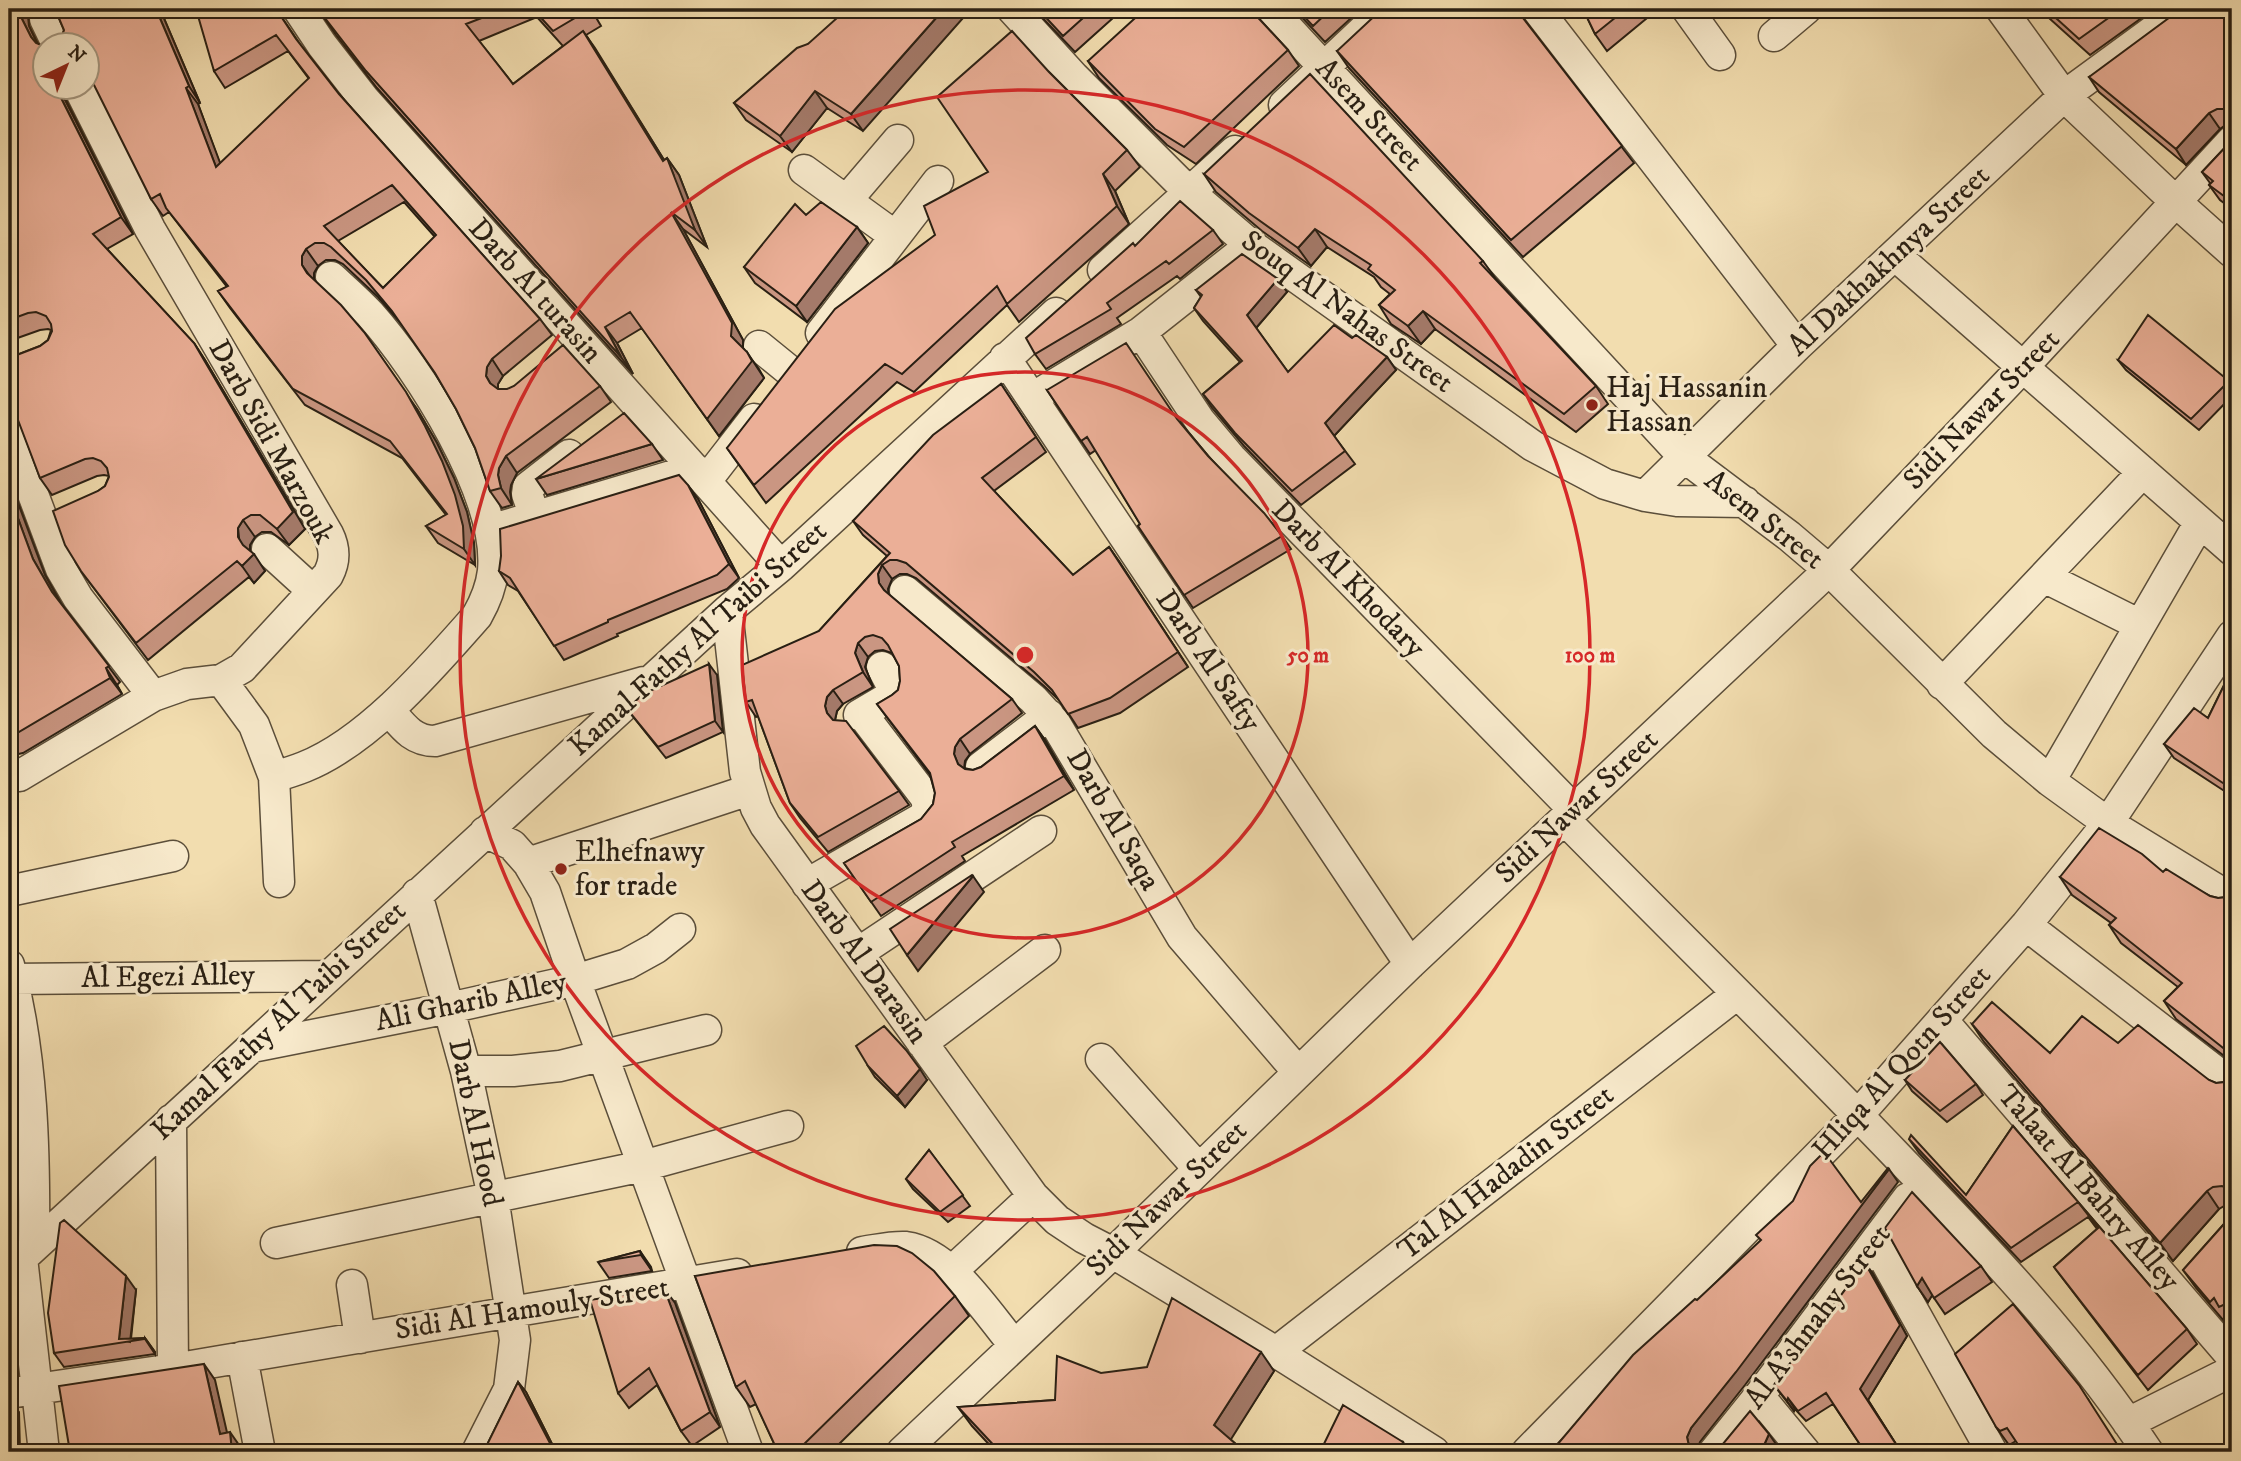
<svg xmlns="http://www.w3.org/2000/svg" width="2241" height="1461" font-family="'IM FELL DW Pica',serif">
<rect width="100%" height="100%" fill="#f2ddaf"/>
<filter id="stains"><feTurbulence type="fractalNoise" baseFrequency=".00286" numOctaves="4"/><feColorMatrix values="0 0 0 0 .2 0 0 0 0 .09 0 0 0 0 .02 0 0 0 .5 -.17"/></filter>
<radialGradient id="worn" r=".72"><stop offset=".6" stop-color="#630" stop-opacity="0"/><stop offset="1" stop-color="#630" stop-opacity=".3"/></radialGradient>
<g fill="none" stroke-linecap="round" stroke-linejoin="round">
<defs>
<path id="street" d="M47,9L45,19L58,46
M298,9L322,45L364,99L781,566
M1012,9L1074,77L1190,193L1251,245L1533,446L1605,484L1645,496L1677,501L1745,502
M1270,9L1684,457L1789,536L1829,570L1994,734L2050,781L2108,823L2232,899
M1537,9L1797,346
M1687,9L1720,55
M2001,9L2064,96L2176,202L2232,252
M1774,36L1806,9
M1284,105L1386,9
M804,170L895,236
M846,201L898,140
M1896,256L2232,550
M1103,270L1235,151
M1141,332L1200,421L1231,458L1574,810
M821,333L938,181
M759,346L791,372
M1005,358L1410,964
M1032,398L1141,332L1251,245
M9,430L61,569L78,598L153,696
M706,481L754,419
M1645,496L1797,346L2064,96L2183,9
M535,517L527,494L528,487L569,455
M490,530L695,469
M267,549L313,591
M2044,577L2140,625
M905,591L1033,699L1055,723L1182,937L1298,1072
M727,611L745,772L756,808L765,825L1033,1196L1057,1220L1084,1238L1113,1253L1276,1352L1434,1452
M221,680L254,725L274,777L279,882
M1942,684L2143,472
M389,710C402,725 412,741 435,741L644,682
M859,715L893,695V688L882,667
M981,767L1049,715
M19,776L153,696L187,684L221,680L242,668L328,575C336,560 335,548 328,534L150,229L79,88
M274,777C284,774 294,771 304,767C369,741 431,668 477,616C485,602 491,588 493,571C500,495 419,369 370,314C358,301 344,289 331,277
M2050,781L2200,522
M1564,819C1675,932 1789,1043 1899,1158C1988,1250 2077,1344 2148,1452
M485,832L512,845L528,863L545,892L575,980L748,1452
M528,863L749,790
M807,884L922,818L928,809L926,798L862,714
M9,891L173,856
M417,894L466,1071L493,1197L515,1340L509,1389L477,1452
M2026,925L2232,1084
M858,953L1041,831
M9,965C33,1057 35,1152 34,1246
M9,979L327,976
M1943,1021L2232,1357
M922,1043L1045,950
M252,1047L449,1008L575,980L627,964L656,948L680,929
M1101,1059L1198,1168
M466,1071H513L560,1066L706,1030
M171,1120L173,1369
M1875,1242L1992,1452
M276,1243L643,1166L788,1126
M862,1252C876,1250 892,1246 906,1247C950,1253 987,1313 1014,1345
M22,1258L44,1452
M9,1268L22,1258L727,611L781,566L1056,313
M952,1271L1033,1196
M352,1285L360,1338
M1276,1352L1737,994
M242,1357L260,1452
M9,1393L173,1369L737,1274
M1759,1396L1805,1452
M2128,1423L2232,1371
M902,1452L1113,1253L1410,964L1829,570L2023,367L2232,141
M1527,1452L1858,1115L2026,925L2108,823L2232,636
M1714,1452L1759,1396L1908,1198"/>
</defs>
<use href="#street" stroke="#5b4e3a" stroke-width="33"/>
<use href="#street" stroke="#f7e9cb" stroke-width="30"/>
</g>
<path fill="#ca9682" stroke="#291f13" stroke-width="2" fill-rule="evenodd" d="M9,9H30L28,16L29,26L133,234L107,249L194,343L205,360L305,529L289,545L271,532H262L255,537L250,545V551L265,571L254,583L249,577L148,660L81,571L98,491L105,486L109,476L104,475L97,476L52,495L40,478L17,415L13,413H9V358L40,346L48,340L51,330L48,329L40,330L9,341Z
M55,9H160L200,103L198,104L220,164L309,79L288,51L225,88L214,71L281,11L283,19L300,44L339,94L540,319L552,335L503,376L498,384V389L600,386L611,402L517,473L511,485L510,492L512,505L502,508L490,491L475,448L456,409L435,373L403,326L378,297L343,264L335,260H326L318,266L314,273V279L417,409L437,443L454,478L467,512L474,543L475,565L438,543L426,526L446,515L402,458L305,405L230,308L218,291L227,287L169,212L163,216L151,199L88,46L54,45L61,39L64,30ZM404,202L435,237L383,288L338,241Z
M318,9H591L601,26L586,35L664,160L667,158L679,175L707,247L683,229L743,340V348L759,369L764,378L719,436L642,328L617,343L633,374L377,88L336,35ZM537,17L563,46L513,84L479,41Z
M764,9H786L781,17Z
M1034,9H1123L1075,52Z
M1294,9H1361L1325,42Z
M1521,9L1523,18L1634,163L1523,257L1349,68L1337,51Z
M1583,9H1658L1607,51L1595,34Z
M2039,9H2154L2090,55Z
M2232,9V124H2227L2220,129L2186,165L2099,92L2089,77Z
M1253,12L1288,50L1299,66L1196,164L1167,145L1099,78L1088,61Z
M808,44L863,131L827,108L792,152L746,120L734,103Z
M1049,72L1127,150L1140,167L1115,191L1129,224L1019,322L1007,305L914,392L897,382L766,503L727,448L935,235L988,172Z
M2232,140V209L2220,200L2209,185L2210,183L2202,172Z
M1204,174L1483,261L1496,279L1596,386L1608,404L1576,432L1435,329L1421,344L1391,324L1379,305L1390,294L1381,287L1374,277L1327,247L1311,266L1262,231L1216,192Z
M806,215L857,227L868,243L807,322L755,283L744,267Z
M1213,230L1223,244L1180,279L1177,276L1117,318L1121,324L1046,369L1035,354L1135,246Z
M1196,290L1287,292L1256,328L1288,372L1352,338L1387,357L1396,370L1334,436L1355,464L1301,505L1244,446L1212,408L1203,394L1240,362L1203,321L1194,308L1201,297Z
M2118,360L2229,381L2232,386V396L2199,430L2126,370Z
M1001,384L1046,452L994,491L1073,575L1109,547L1188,667L1120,713L1078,728L1061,702L1044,686L916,578L907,574H900L892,579L888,589V594L1012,699L1022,713L970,754L965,761L964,768L973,770L981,767L1035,726L1045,740L1074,790L962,856L965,861L881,916L844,863L921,819L933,804L935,793L930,775L877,704L892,695L898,690L900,681L899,666L892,653L883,650L875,651L868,657L865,667L873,687L843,704L837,711L835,720L899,791L909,805L828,852L800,818L790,803L758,716L756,717L746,702L819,631L887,556L863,535L853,521Z
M1047,390L1180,422L1208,456L1282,536L1291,549L1193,608L1138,526L1140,524L1096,450L1090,454Z
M652,444L663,460L547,495L536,479Z
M9,479L45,575L61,603L120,682L117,685L122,694L23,753L9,756Z
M698,499L739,578L727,589L617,634L618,636L564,660L518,591L508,585L499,571Z
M2232,669V796L2174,758L2164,744L2208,718Z
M717,675L723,732L666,758L627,709Z
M2163,872L2210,896L2218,898L2227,897L2232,892V1062L2176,1019L2164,1001L2178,987L2121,943L2109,925L2111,923L2072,895L2060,877Z
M1972,1024L2050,1053L2118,1043L2216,1083L2225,1082L2232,1077V1204L2226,1205L2219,1209L2173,1261L1984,1042Z
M868,1066L927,1080L905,1107L875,1077Z
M1905,1080L1976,1084L1983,1095L1947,1122L1912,1091Z
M2013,1126L2187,1329L2197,1344L2148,1390L2054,1267L2097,1229L2088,1217L2021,1262L1919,1153L1909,1139L1966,1195Z
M929,1150L970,1206L948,1222L913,1189L906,1179Z
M2232,1215V1325L2226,1317L2223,1320L2196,1288L2183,1270Z
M640,1251L652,1271L609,1278L598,1262Z
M1865,1263L1873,1274L1907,1336L1868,1400L1901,1452H1865L1833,1404L1806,1421L1795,1409L1794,1411L1774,1385Z
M1981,1266L1992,1282L1945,1314L1932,1295L1928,1302L1917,1286Z
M695,1276L955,1296L969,1316L831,1452H778L756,1404L750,1407L736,1387Z
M136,1290L131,1339L145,1338L155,1352V1354L64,1367L54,1353Z
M675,1303L720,1427L692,1446L681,1431L657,1385L629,1408L618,1393Z
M1274,1371L1230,1439L1245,1452H996L972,1426L958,1407L1055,1400L1101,1373Z
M518,1382L526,1392L556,1452H482L485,1449Z
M2089,1399L2009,1445L1996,1427Z"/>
<path fill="#a47a6a" stroke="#291f13" stroke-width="2" d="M17,9H30L28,16L29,26L42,54L31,37Z
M156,9H160L200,103L189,86Z
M276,9H281L283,19Z
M775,9H786L781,17Z
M944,9H971L863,131L851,114Z
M1516,9H1521L1523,20Z
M583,31L595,48L674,176L667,158L679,175L707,247L695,230L663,161Z
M56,88H62L63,96L133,234L121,217Z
M186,88L198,104L228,184L216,167Z
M815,91L827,108L792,152L780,136Z
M2209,113L2220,129L2186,165L2176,149Z
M1103,174L1115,191L1129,224L1117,206Z
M671,212L683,229L743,340V353L731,336Z
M857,227L868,243L807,322L796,306Z
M1315,229L1327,247L1311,266L1298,248Z
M306,249L318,266L314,273V282L319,289L302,265V256Z
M1278,279L1287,292L1256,328L1247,315Z
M1423,311L1435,329L1421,344L1408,326Z
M605,327L617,343L633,374L621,357Z
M364,332L417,409L437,443L454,478L467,512L474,543L475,565L464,549Z
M194,343L205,360L305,529L289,545L277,529Z
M747,352L764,378L719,436L707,419Z
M1387,357L1396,370L1334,436L1325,423Z
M492,359L503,376L498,384V393L490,383L486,376L487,367Z
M506,456L517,473L511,485L510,492L512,505L501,488L498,475L499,468Z
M9,479L45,575L64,609L52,592L33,559L9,494Z
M688,485L698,499L739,578L729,564Z
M243,520L255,537L250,545V554H254L265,571L254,583L242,566L238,528Z
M1109,547L1119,561L1188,667L1178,652Z
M882,565L892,579L888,589L889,598L879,583L878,574Z
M858,643L868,657L865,667L873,687L863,672L855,653Z
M709,664L717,675L723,732L715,721Z
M106,668L117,685L122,694L110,678Z
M833,690L843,704L837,711L835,720L837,727L827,713L825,706L827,697Z
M1035,726L1045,740L1074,790L1064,776Z
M960,739L970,754L965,761L964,769L958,764L954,754L955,747Z
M973,876L984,892L918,971L907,955Z
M920,1069L927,1080L905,1107L897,1096Z
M1889,1169L1898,1182L1745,1385L1700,1442L1697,1450V1452H1693L1689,1446L1687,1437L1691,1428Z
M2207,1191L2219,1209L2173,1261L2160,1243Z
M640,1251L651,1267L652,1271L641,1255Z
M1865,1263L1873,1274L1907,1336L1868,1400L1901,1452L1860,1389Z
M126,1276L136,1290L130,1342L119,1339Z
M1922,1278L1933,1294L1928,1302L1917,1286Z
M664,1288L675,1303L720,1427L710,1412Z
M145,1338L155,1352V1354L145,1339Z
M1261,1352L1274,1371L1228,1444L1214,1425Z
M204,1364L215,1380L231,1450L220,1434Z
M518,1382L526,1392L556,1452L552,1447Z
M9,1398L19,1412L20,1452H10Z
M1788,1398L1795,1409L1794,1411L1787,1401Z
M230,1432L241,1448L242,1452H232Z
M1769,1434L1778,1447L1776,1452H1761Z
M1403,1442L1410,1452H1398Z"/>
<path fill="#ebaf97" stroke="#291f13" stroke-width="2" fill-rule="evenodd" d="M9,9H17L31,37L36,43L46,47V88H56L121,217L93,234L194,343L293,512L277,529L260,515H251L243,520L238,528V537L243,545L254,554L242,566L237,561L136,643L81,571L65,545L53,511L98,491L105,486L109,477L107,468L101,461L93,458L85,459L40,478L13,407L9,400V358L40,346L48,340L52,331L51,324L46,316L36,312L28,313L9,320Z
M55,9H156L189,86L186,88L216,167L309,78L276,35L214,71L196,9H276L296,39L339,94L540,319L492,359L487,367L486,376L490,383L498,389H507L514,386L563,345L600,386L506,456L499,468L498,475L501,488L490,491L475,448L456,409L435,373L392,311L366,280L331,247L324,243H315L306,249L302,256V265L307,273L341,305L364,332L406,392L425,426L442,461L455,495L463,526L464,549L426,526L447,514L390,441L293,389L218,291L228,286L166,208L160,194L151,199L88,73V46H51L54,45L61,39L64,30ZM392,185L436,235L383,288L324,226Z
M318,9H505L466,24L513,84L583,31L663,161L667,158L695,230L671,212L732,323L731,336L747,352L752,361L707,419L630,312L605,327L621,357L366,71Z
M533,9H590L553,31Z
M847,9H944L851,114L815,91L780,136L734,103L797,48L808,44Z
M1038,9H1093L1063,36Z
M1145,9H1250L1288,50L1184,147L1155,129L1088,61Z
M1297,9H1331L1313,26Z
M1382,9H1516L1622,146L1511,240L1337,51Z
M1583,9H1626L1595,34Z
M2046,9H2121L2079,39Z
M2181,9H2232V112L2225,109H2217L2209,113L2176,149L2089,77Z
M1012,31L1049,72L1127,150L1103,174L1117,206L1007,304L997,286L902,374L885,364L754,485L727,448L835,309L935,235L924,206L988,172L937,97Z
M1310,74L1483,261L1480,263L1596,386L1564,414L1423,311L1408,326L1379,305L1395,290L1368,269L1371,265L1315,229L1298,248L1249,213L1204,174Z
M2232,140V202L2209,185L2213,181L2202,172Z
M1180,201L1213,230L1169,264L1166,261L1107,303L1111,309L1035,354L1026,338L1133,243L1135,246Z
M821,202L857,227L796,306L744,267L795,204L806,215Z
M1242,254L1278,279L1247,315L1288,372L1334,325L1352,338L1356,335L1387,357L1325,423L1345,451L1292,491L1235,433L1203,394L1242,361L1194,308L1202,295L1196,290Z
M2148,315L2229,381L2191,419L2118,360Z
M1126,343L1177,419L1208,456L1264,513L1282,536L1184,595L1138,526L1140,524L1087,437L1081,441L1047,390Z
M1001,384L1036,437L982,478L1073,575L1109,547L1178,652L1110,698L1068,714L1052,690L1034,672L906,563L897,560H890L882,565L878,574L879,583L884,590L1012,699L960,739L955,747L954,754L958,764L965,769L973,770L981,767L1035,726L1064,776L952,842L955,847L871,902L844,863L921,819L933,804L935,793L930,773L877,704L892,695L898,690L900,681L899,666L888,645L882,638L873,635L865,637L858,643L855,653L863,672L833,690L827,697L825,706L827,713L833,720L846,721L899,791L818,837L790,803L752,700L746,702L742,665L819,631L890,553L853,521L933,435Z
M624,413L652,444L536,479Z
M679,475L688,485L729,564L717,575L608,620V622L554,646L510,578L499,571L501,556L500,529Z
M9,494L33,559L52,592L109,666L106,668L110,678L12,736L9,737Z
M709,664L715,721L658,747L627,709L643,694Z
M2232,669V789L2164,744L2194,708L2208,718Z
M2099,828L2142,854L2163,872L2166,869L2210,896L2218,898L2227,897L2232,892V1055L2164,1001L2182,983L2109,925L2116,918L2060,877Z
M972,875L973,876L907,955L890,929Z
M1992,1002L2050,1053L2082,1016L2118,1043L2138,1025L2209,1080L2216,1083L2225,1082L2232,1077V1192L2222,1186L2213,1187L2207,1191L2160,1243L1972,1024Z
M884,1026L906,1050L920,1069L897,1096L868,1066L856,1046Z
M1940,1042L1976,1084L1940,1111L1905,1080Z
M2013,1126L2187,1329L2138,1375L2054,1267L2098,1228L2078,1202L2011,1248L1909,1139L1911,1135L1966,1195Z
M929,1150L963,1195L940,1212L906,1179Z
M1824,1152L1861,1202L1888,1168L1889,1169L1736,1372L1691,1428L1687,1437L1689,1446L1694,1452H1673L1668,1449L1666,1452H1551L1633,1355L1695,1299L1697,1300L1761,1240L1756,1235L1793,1201L1810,1166Z
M1912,1192L1981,1266L1934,1298L1922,1278L1917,1286L1885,1228Z
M2232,1215V1301L2219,1307L2214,1298L2210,1302L2183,1270Z
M64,1220L126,1276L119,1339L145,1338V1339L54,1353L48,1313L60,1223Z
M874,1245L897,1246L912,1253L934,1271L955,1296L796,1452H778L745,1381L736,1387L695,1276Z
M640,1251L641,1255L598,1262Z
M1865,1263L1900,1325L1860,1389L1901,1452H1865L1826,1393L1798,1411L1788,1398L1787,1401L1774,1385Z
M664,1288L710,1412L681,1431L649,1368L618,1393L590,1300Z
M1172,1298L1261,1352L1214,1425L1245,1452H1142L1144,1451L1111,1452H1000L958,1407L1055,1400L1057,1356L1101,1373L1147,1367Z
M2013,1304L2079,1385L2122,1452H2023L2007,1428L2000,1431L1996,1427L1955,1354Z
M204,1364L220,1434L230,1432L232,1452H70L59,1386Z
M518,1382L552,1447L545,1452H482L485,1449Z
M1343,1405L1403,1442L1398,1452H1320Z
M1750,1411L1769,1434L1761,1452H1715L1718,1450Z"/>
<g fill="none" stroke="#d62828" stroke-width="3.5">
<circle cx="1025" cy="655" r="283"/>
<circle cx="1025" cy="655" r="565"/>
</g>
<g fill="#8f2418" stroke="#f7e9cb" stroke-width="2.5">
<circle cx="1592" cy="405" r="7"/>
<circle cx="561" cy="869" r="7"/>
</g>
<g text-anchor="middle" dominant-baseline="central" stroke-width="6" stroke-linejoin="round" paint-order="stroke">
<g font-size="30" fill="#291f13" stroke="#f7e9cb">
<text transform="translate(1369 115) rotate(47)">Asem Street</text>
<text transform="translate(1889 261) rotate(-43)">Al Dakhakhnya Street</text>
<text transform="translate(535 291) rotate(48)">Darb Al turasin</text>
<text transform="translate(1347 312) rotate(36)">Souq Al Nahas Street</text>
<text transform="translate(1982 410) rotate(-46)">Sidi Nawar Street</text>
<text transform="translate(271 442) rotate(61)">Darb Sidi Marzouk</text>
<text transform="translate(1764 520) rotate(38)">Asem Street</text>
<text transform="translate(1348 579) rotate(46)">Darb Al Khodary</text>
<text transform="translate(698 639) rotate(-42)">Kamal Fathy Al Taibi Street</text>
<text transform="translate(1208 661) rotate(56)">Darb Al Safty</text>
<text transform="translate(1577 807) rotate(-43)">Sidi Nawar Street</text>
<text transform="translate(1113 820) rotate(60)">Darb Al Saqa</text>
<text transform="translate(864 962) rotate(54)">Darb Al Darasin</text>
<text transform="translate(168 977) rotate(-1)">Al Egezi Alley</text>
<text transform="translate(471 1002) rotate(-12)">Ali Gharib Alley</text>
<text transform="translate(279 1021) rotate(-43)">Kamal Fathy Al Taibi Street</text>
<text transform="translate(1902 1063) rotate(-48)">Hliqa Al Qotn Street</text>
<text transform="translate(475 1123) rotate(78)">Darb Al Hood</text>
<text transform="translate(1506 1173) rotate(-38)">Tal Al Hadadin Street</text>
<text transform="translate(2088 1188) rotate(49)">Talaat Al Bahry Alley</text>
<text transform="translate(1167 1199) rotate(-44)">Sidi Nawar Street</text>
<text transform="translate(532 1309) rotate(-9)">Sidi Al Hamouly Street</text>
<text transform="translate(1818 1317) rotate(-53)">Al A'shnahy Street</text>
</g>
<g font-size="30" fill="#291f13" stroke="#f7e9cb" text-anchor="start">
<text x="1606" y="388">Haj Hassanin<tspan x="1606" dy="34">Hassan</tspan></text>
<text x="575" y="852">Elhefnawy<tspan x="575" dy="34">for trade</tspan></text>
</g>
</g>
<circle cx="1025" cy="655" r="10" fill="#d62828" stroke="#f7e9cb" stroke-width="3.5"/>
<g font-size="21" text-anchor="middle" font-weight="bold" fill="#d62828" stroke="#f7e9cb" stroke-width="6" stroke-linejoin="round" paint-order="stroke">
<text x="1308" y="662">50 m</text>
<text x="1590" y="662">100 m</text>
</g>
<rect width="2241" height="1461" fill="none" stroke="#f2ddaf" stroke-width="35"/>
<rect x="10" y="10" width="2220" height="1440" fill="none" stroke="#291f13" stroke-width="3.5"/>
<rect x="18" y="18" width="2206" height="1426" fill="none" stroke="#291f13" stroke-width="2"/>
<g transform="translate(66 66) rotate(43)"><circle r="33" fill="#f7e9cb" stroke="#a59881" stroke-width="2"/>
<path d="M0-5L12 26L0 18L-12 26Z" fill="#8f2418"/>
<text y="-10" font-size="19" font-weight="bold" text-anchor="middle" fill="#291f13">N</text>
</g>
<rect width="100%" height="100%" filter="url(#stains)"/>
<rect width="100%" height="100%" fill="url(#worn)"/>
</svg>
